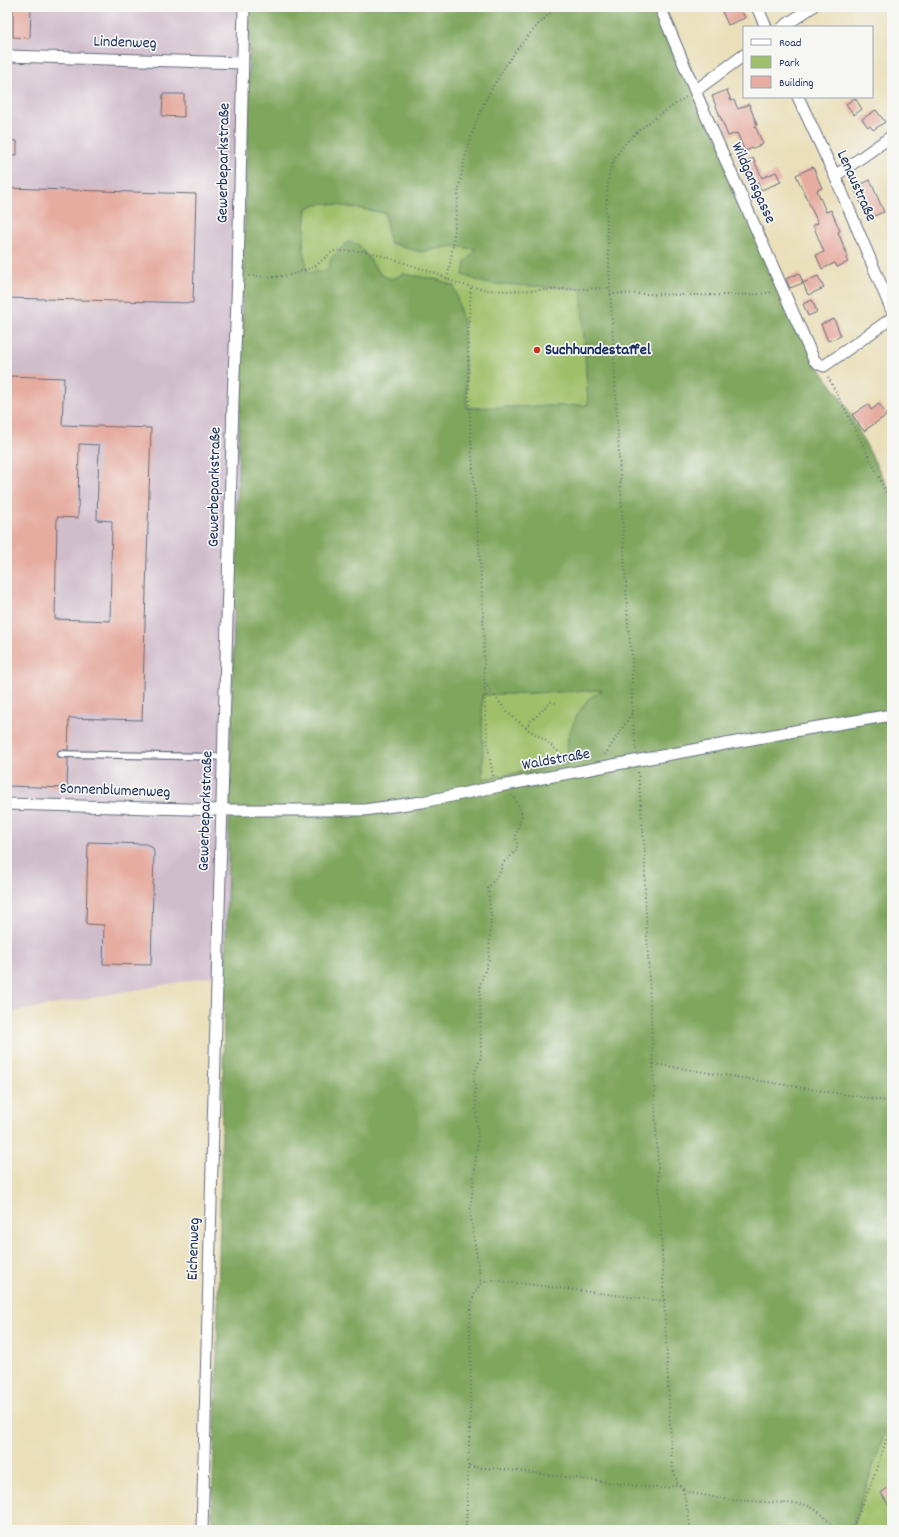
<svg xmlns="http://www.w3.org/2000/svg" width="899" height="1537" font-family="Dekko,sans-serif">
<rect width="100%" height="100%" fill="#f6f6f2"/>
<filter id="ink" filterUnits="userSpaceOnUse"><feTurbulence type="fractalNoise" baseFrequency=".025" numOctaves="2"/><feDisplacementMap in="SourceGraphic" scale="8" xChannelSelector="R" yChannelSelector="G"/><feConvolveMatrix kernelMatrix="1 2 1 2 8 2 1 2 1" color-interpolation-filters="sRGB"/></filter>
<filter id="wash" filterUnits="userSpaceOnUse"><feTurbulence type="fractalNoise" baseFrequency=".012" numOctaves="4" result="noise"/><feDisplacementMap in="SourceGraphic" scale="16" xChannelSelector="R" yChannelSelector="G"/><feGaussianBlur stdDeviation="0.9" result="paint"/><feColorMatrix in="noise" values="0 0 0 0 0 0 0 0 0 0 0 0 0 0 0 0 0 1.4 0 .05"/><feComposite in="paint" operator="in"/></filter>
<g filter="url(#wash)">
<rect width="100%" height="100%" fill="#eadfba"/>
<path fill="#d0bdcc" d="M7,7H250L225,974L7,1013Z"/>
<path fill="#9fc069" stroke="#5d7864" d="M325,203L385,213L389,243L421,252L453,246L476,249L484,283L582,289L588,405L467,408L463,322L454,287L439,280L404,274L392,279L381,275L358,244L332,258L327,270L308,273L303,249L307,208Z
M604,690L568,736L567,764L483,779L482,695Z
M892,1412V1530H851Z"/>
<path fill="#7fa65d" stroke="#4d6a5e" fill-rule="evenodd" d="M250,7H665L819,368L845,404L892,495V1412L851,1530H211L216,1396L225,974ZM325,203L385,213L389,242L421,252L453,246L476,249L465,262L463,275L484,283L581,289L588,405L467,408L463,322L454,286L439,280L404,274L392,279L381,275L358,244L347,242L332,258L327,270L308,273L303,249L307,208ZM603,690L588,699L576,717L568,736L567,764L483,779L482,695Z"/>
<g id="blocks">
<path fill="#e6aca0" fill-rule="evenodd" d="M13,7H31L30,38L13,37Z
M726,7H740L745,18L728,25L721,9Z
M727,90L731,101L734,100L738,109L749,104L757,125L755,126L763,144L745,151L737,133L728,136L712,96Z
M163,94H184V117L162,116Z
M855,98L862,109L854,115L846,104Z
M876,110L885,122L873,130L870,126L868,127L862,119Z
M7,140L17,141V155H7Z
M753,158L762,178L776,172L781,182L761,190L758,183L750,186L740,164Z
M813,167L822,188L817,190L826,212L831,210L840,231L838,232L848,257L846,258L848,262L837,267L835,263L822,269L816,255L824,252L813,225L818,223L796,175Z
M870,180L884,212L871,217L865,205L862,206L854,188Z
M7,188L196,194L193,303L7,298Z
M799,273L803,283L790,288L786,279Z
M818,276L824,288L808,295L803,283Z
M812,300L817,312L808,316L803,304Z
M834,319L841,336L828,341L821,324Z
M9,376L64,378L62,425L151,428L142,720L69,718L68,750H59L57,754L59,758H68L67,788L7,786V446ZM79,444L99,445L97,520L112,521L110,621L55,619L57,517L78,518Z
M868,404L871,410L879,404L887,415L864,431L852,415Z
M88,842L146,844L153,848L154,853L151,965L103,964L104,925L86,924Z
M892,1485V1511L881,1493Z"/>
</g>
</g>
<g filter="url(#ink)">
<use href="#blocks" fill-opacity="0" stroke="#636d7e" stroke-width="1"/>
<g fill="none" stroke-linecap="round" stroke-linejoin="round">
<defs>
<path id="lane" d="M61,754L224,757"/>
<path id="street" d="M660,7L695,91L814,360L819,364L824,366L892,318
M757,7L766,27
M783,27L812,7
M7,56L242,63
M695,91L744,55
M798,97L835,176L892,311
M835,176L892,136
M7,804L223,810H364L422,802L495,787L800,730L892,715
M202,1530L233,401L238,275L244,7"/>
</defs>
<use href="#lane" stroke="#636d7e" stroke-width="8"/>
<use href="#street" stroke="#636d7e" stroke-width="13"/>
<path stroke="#636d7e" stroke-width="2" stroke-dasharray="1 3" stroke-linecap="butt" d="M249,276L273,277L290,275L314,267L333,251H359L374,253L435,273L459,284L488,290L507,291L610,288
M447,279C455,245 455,210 461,176C473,111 507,50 557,7
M471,288C462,396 478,505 483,613C485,668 482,722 493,776
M610,294C648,293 686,296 724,295C741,295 756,295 773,292
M828,377L845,409L892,503
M485,683L506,711L526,728L546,741L569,761
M632,713L636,750
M526,728L531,721L551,702L557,703
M605,755L632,713V656L628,626L606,208C607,196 607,183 610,171C620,136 658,117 686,97
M638,772L645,855V893L672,1466L678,1484L683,1489L692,1493L729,1500L803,1504C820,1510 825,1517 836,1530
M654,1064L892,1102
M481,1283L493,1280L664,1301
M469,1467L500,1469L655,1488H667L678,1484
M683,1489L690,1523V1530
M890,1515L892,1518
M466,1530L471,1387L470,1329L471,1307L474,1294L481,1283L470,1212L478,1139L474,1075L481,1057L480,985L489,959L491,916L488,888L500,872L503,863L517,850V843L515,837L522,815L518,804L512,795
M852,1530L871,1484L892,1424"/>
<use href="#lane" stroke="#fff" stroke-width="5.5"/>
<use href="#street" stroke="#fff" stroke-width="11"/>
</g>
</g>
<circle fill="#c8321e" stroke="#f6f6f2" stroke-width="1.5" cx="537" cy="350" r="4"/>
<g text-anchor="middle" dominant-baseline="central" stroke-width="3.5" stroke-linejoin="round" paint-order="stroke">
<g font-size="16" fill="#1b2f5e" stroke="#f6f6f2">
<text transform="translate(125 43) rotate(2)">Lindenweg</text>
<text transform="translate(224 163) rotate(-89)">Gewerbeparkstraße</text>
<text transform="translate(753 183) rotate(66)">Wildgansgasse</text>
<text transform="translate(856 186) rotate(66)">Lenaustraße</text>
<text transform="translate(215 487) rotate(-89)">Gewerbeparkstraße</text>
<text transform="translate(556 760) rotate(-10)">Waldstraße</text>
<text transform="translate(115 791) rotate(2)">Sonnenblumenweg</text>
<text transform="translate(206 811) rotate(-88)">Gewerbeparkstraße</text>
<text transform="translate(194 1249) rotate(-88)">Eichenweg</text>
</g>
<g font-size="16" font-weight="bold" fill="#1b2f5e" stroke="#f6f6f2" text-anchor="start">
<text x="545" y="350">Suchhundestaffel</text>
</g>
</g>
<rect width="899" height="1537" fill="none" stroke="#f6f6f2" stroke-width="24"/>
<rect x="743" y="26" width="130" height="72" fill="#f6f6f2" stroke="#9ea6b7"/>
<rect x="751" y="39" width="20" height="6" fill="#ffffff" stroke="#9ea6b7"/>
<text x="779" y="46" font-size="12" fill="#1b2f5e">Road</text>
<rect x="751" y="56" width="20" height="12" fill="#9fc069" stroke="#9ea6b7"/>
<text x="779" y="66" font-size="12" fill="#1b2f5e">Park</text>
<rect x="751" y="76" width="20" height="12" fill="#e6aca0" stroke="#9ea6b7"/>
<text x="779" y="86" font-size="12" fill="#1b2f5e">Building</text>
</svg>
